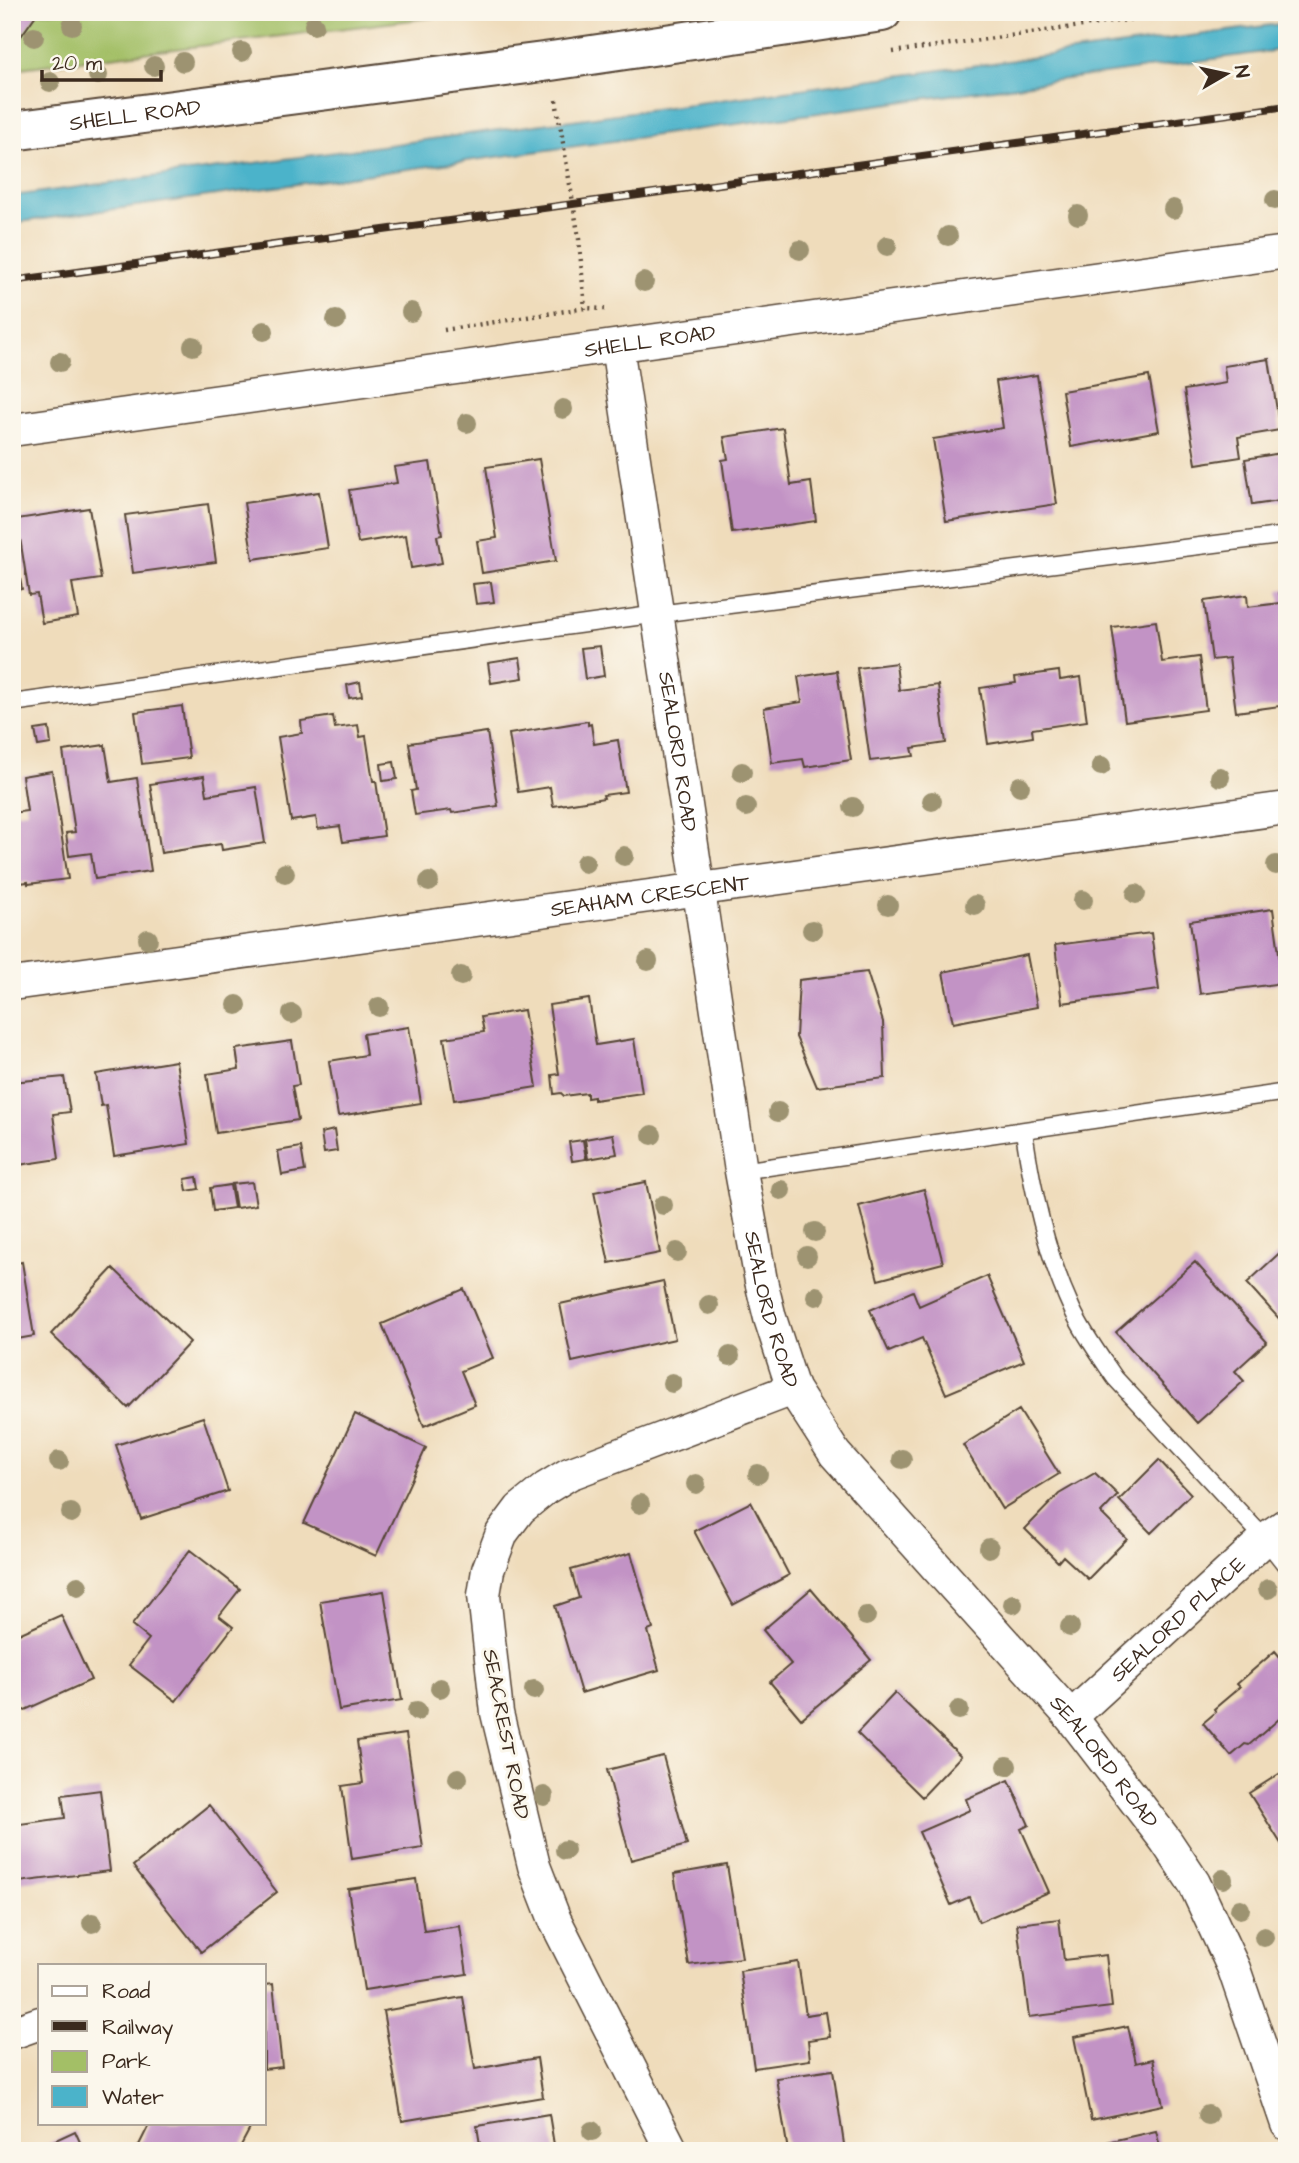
<svg xmlns="http://www.w3.org/2000/svg" width="1299" height="2163" font-family="'Architects Daughter',sans-serif">
<rect width="100%" height="100%" fill="#fbf7ec"/>
<filter id="ink" filterUnits="userSpaceOnUse"><feTurbulence type="fractalNoise" baseFrequency=".0143" numOctaves="2"/><feDisplacementMap in="SourceGraphic" scale="14" xChannelSelector="R" yChannelSelector="G"/><feConvolveMatrix kernelMatrix="1 2 1 2 8 2 1 2 1" color-interpolation-filters="sRGB"/></filter>
<filter id="wash" filterUnits="userSpaceOnUse"><feTurbulence type="fractalNoise" baseFrequency=".00686" numOctaves="4" result="noise"/><feDisplacementMap in="SourceGraphic" scale="28" xChannelSelector="R" yChannelSelector="G"/><feGaussianBlur stdDeviation="1.57" result="paint"/><feColorMatrix in="noise" values="0 0 0 0 0 0 0 0 0 0 0 0 0 0 0 0 0 1.4 0 .05"/><feComposite in="paint" operator="in"/></filter>
<g filter="url(#wash)">
<rect width="100%" height="100%" fill="#efdcbb"/>
<path fill="#a3bf66" stroke="#6f7442" stroke-width="2" d="M12,12H477L12,69Z"/>
<path fill="#4bb3ca" stroke="#436e74" stroke-width="2" d="M1287,23V49L12,223V196Z"/>
<g id="blocks">
<path fill="#c293c5" d="M12,12H38L12,49Z
M1269,359L1280,430L1238,437L1241,457L1196,464L1184,390L1226,383L1224,366Z
M1037,375L1057,504L946,521L933,439L1003,428L996,381Z
M1149,376L1159,431L1071,447L1062,391Z
M783,428L791,485L811,482L816,521L732,533L722,460L728,459L724,437Z
M1287,452V500L1252,505L1245,459Z
M539,459L556,561L482,573L477,541L497,538L486,467Z
M430,462L442,535L437,536L442,563L411,568L406,535L358,543L349,490L397,483L394,467Z
M319,492L328,548L253,559L244,503Z
M208,504L216,562L133,573L125,515Z
M89,508L101,579L72,583L78,617L42,623L37,594L29,595L17,519Z
M12,536L22,589L12,591Z
M491,582L494,602L476,604L473,584Z
M1287,589V705L1236,712L1229,658L1212,660L1204,601L1247,595L1248,607L1281,603L1279,590Z
M1156,621L1162,662L1199,657L1206,710L1125,721L1112,627Z
M600,646L604,676L585,679L581,648Z
M520,658L523,678L491,683L488,663Z
M896,663L899,690L938,685L946,743L912,748L914,756L870,761L857,668Z
M837,671L851,760L805,767L803,759L772,763L764,708L802,702L798,677Z
M1059,671L1060,680L1081,677L1087,721L1032,729L1033,737L988,744L980,688L1016,683L1015,677Z
M360,682L362,696L349,698L347,685Z
M182,706L189,758L142,764L135,712Z
M333,716L335,728L358,725L360,737L366,736L373,781H376L384,836L343,842L340,826L318,829L316,817L291,821L278,737L302,733L301,721Z
M588,721V725L591,724L594,744L618,740L626,792L603,795L604,798L553,806L550,787L518,792L509,734Z
M49,728L51,744L38,746L35,730Z
M487,732L498,806L452,813L451,810L415,815L411,791L416,790L409,743Z
M105,745L111,782L137,778L151,871L95,879L91,853L69,856L66,833L75,832L63,751Z
M394,762L397,779L383,781L381,764Z
M52,771L68,879L28,884V882L12,884V813L27,811L22,776Z
M204,776L207,795L256,787L265,843L222,850L221,844L161,853L150,784Z
M1273,909L1283,983L1200,994L1190,921Z
M1151,933L1159,990L1062,1003L1055,945Z
M1027,955L1037,1007L953,1023L943,972Z
M867,972L883,1022L885,1078L817,1087L796,1037L799,980Z
M589,999L596,1045L634,1039L642,1093L594,1100V1097L587,1098V1093L564,1096L561,1093L554,1094L552,1075L559,1074L549,1005Z
M524,1010L537,1087L454,1100L444,1038L484,1032L481,1017Z
M409,1027L421,1103L338,1116L329,1061L366,1055L363,1034Z
M292,1041L299,1085L292,1086L298,1120L216,1133L207,1074L239,1069L236,1049Z
M176,1061L189,1144L114,1156L106,1105L101,1106L96,1074Z
M64,1077L70,1112L53,1114L59,1159L12,1166V1082Z
M334,1130L337,1151L324,1153L321,1133Z
M613,1134L617,1154L588,1159L585,1139Z
M583,1140L586,1159L572,1161L569,1142Z
M301,1147L305,1171L282,1175L278,1151Z
M197,1177L199,1189L187,1191L185,1179Z
M252,1182L256,1205L236,1208L232,1184Z
M646,1182L660,1253L609,1263L594,1192Z
M230,1185L234,1208L213,1211L210,1188Z
M924,1189L943,1263L878,1280L859,1206Z
M1287,1246V1318L1282,1322L1247,1283Z
M22,1262L34,1336L12,1340V1264Z
M1195,1262L1267,1342L1235,1371L1244,1381L1197,1423L1116,1332Z
M113,1268L190,1342L128,1408L51,1334Z
M987,1276L1024,1361L946,1394L922,1338L889,1352L870,1310L913,1291L919,1306Z
M663,1281L675,1339L572,1362L560,1304Z
M464,1289L493,1358L461,1371L475,1405L424,1426L382,1324Z
M1019,1410L1059,1474L1002,1509L963,1445Z
M355,1414L426,1448L376,1556L304,1523Z
M203,1417L228,1491L141,1519L116,1445Z
M1159,1460L1191,1494L1151,1533L1119,1500Z
M1095,1473L1118,1495L1101,1513L1127,1539L1088,1579L1063,1556L1058,1562L1025,1529L1059,1494Z
M751,1502L789,1575L733,1605L694,1531Z
M190,1550L240,1589L219,1616L233,1627L176,1701L129,1665L149,1639L132,1625Z
M631,1553L653,1629L648,1631L659,1670L581,1693L555,1606L579,1598L571,1570Z
M811,1589L871,1660L801,1719L770,1682L791,1664L763,1630Z
M384,1591L402,1700L339,1710L320,1601Z
M61,1615L91,1680L23,1711L12,1688V1637Z
M1275,1651L1287,1665V1712L1249,1745L1245,1744L1231,1756L1203,1723L1216,1712L1214,1709L1240,1687L1237,1684Z
M895,1693L961,1756L922,1797L857,1733Z
M406,1734L423,1848L352,1859L342,1786L363,1783L357,1741Z
M663,1756L687,1845L631,1860L607,1770Z
M1287,1769V1853L1249,1793Z
M1009,1780L1029,1825L1021,1829L1049,1892L979,1922L969,1897L951,1905L919,1832L970,1810L966,1799Z
M100,1790L110,1871L19,1882L12,1825L65,1818L62,1795Z
M209,1805L277,1892L201,1952L133,1866Z
M727,1865L742,1958L689,1965L674,1874Z
M416,1879L424,1931L460,1926L467,1974L364,1990L348,1889Z
M1059,1919L1064,1960L1106,1955L1112,2007L1029,2017L1017,1924Z
M798,1962L806,2015L826,2012L830,2037L808,2040L810,2060L754,2068L740,1971Z
M273,1984L282,2067L264,2069V1985Z
M463,1997L475,2069L537,2058L543,2097L402,2121L383,2011Z
M1128,2026L1136,2063L1153,2059L1163,2105L1091,2120L1074,2037Z
M833,2070L845,2151H788L776,2078Z
M549,2114L555,2151H481L477,2126Z
M150,2123H253L238,2151H136Z
M75,2131L84,2151H32Z
M1156,2131L1161,2151H1104L1102,2143Z"/>
</g>
</g>
<g filter="url(#ink)">
<use href="#blocks" fill-opacity="0" stroke="#564536" stroke-width="2"/>
<g fill="none" stroke-linecap="round" stroke-linejoin="round">
<defs>
<path id="lane" d="M12,703L658,614L1287,535
M1024,1132C1033,1193 1046,1253 1072,1309C1083,1333 1100,1356 1115,1378L1265,1539L1287,1567
M741,1171L1287,1092"/>
<g id="street">
<path id="s1" d="M617,346L741,1171L761,1281L770,1318L793,1389L835,1454L1071,1717L1166,1841L1194,1883L1234,1969L1287,2124"/>
<path id="s2" d="M12,430L1287,252"/>
<path id="s3" d="M12,984L1287,808"/>
<path id="s4" d="M1071,1717L1265,1539L1287,1524"/>
<path d="M12,2033L40,2023"/>
<path d="M672,2151L555,1920L534,1866L497,1713L484,1595L488,1570L502,1533L520,1509L546,1488L569,1474L793,1389"/>
</g>
<g id="secondary">
<path id="s5" d="M12,131L551,61L882,12"/>
</g>
</defs>
<use href="#lane" stroke="#564536" stroke-width="19"/>
<use href="#street" stroke="#564536" stroke-width="35"/>
<use href="#secondary" stroke="#564536" stroke-width="42"/>
<path stroke="#564536" stroke-width="4.5" stroke-dasharray="2 5" stroke-linecap="butt" d="M893,52L1183,12
M556,100L579,239L585,309
M444,330L585,308L605,309"/>
<use href="#lane" stroke="#fff" stroke-width="16"/>
<use href="#street" stroke="#fff" stroke-width="32"/>
<use href="#secondary" stroke="#fff" stroke-width="38"/>
<defs>
<path id="rail" d="M12,281L1287,106"/>
</defs>
<use href="#rail" stroke="#3b2a1e" stroke-width="8"/>
<use href="#rail" stroke="#fbf7ec" stroke-width="5" stroke-dasharray="16" stroke-linecap="butt"/>
</g>
<g fill="#9d9371">
<circle cx="72" cy="25" r="10"/>
<circle cx="314" cy="25" r="10"/>
<circle cx="34" cy="37" r="10"/>
<circle cx="242" cy="52" r="10"/>
<circle cx="183" cy="62" r="10"/>
<circle cx="154" cy="66" r="10"/>
<circle cx="98" cy="75" r="10"/>
<circle cx="50" cy="82" r="10"/>
<circle cx="1275" cy="200" r="10"/>
<circle cx="1173" cy="209" r="10"/>
<circle cx="1078" cy="215" r="10"/>
<circle cx="948" cy="236" r="10"/>
<circle cx="887" cy="246" r="10"/>
<circle cx="800" cy="250" r="10"/>
<circle cx="644" cy="282" r="10"/>
<circle cx="411" cy="312" r="10"/>
<circle cx="336" cy="320" r="10"/>
<circle cx="264" cy="331" r="10"/>
<circle cx="193" cy="346" r="10"/>
<circle cx="60" cy="362" r="10"/>
<circle cx="563" cy="409" r="10"/>
<circle cx="467" cy="423" r="10"/>
<circle cx="1101" cy="766" r="10"/>
<circle cx="742" cy="772" r="10"/>
<circle cx="1220" cy="777" r="10"/>
<circle cx="1020" cy="786" r="10"/>
<circle cx="932" cy="801" r="10"/>
<circle cx="746" cy="807" r="10"/>
<circle cx="853" cy="807" r="10"/>
<circle cx="624" cy="856" r="10"/>
<circle cx="585" cy="863" r="10"/>
<circle cx="1276" cy="865" r="10"/>
<circle cx="285" cy="873" r="10"/>
<circle cx="429" cy="882" r="10"/>
<circle cx="1136" cy="894" r="10"/>
<circle cx="1083" cy="900" r="10"/>
<circle cx="888" cy="905" r="10"/>
<circle cx="975" cy="905" r="10"/>
<circle cx="812" cy="930" r="10"/>
<circle cx="148" cy="939" r="10"/>
<circle cx="648" cy="961" r="10"/>
<circle cx="461" cy="976" r="10"/>
<circle cx="237" cy="1005" r="10"/>
<circle cx="379" cy="1007" r="10"/>
<circle cx="292" cy="1014" r="10"/>
<circle cx="778" cy="1112" r="10"/>
<circle cx="652" cy="1135" r="10"/>
<circle cx="781" cy="1190" r="10"/>
<circle cx="663" cy="1205" r="10"/>
<circle cx="815" cy="1232" r="10"/>
<circle cx="677" cy="1252" r="10"/>
<circle cx="807" cy="1256" r="10"/>
<circle cx="816" cy="1296" r="10"/>
<circle cx="709" cy="1305" r="10"/>
<circle cx="730" cy="1356" r="10"/>
<circle cx="672" cy="1383" r="10"/>
<circle cx="902" cy="1459" r="10"/>
<circle cx="59" cy="1461" r="10"/>
<circle cx="758" cy="1474" r="10"/>
<circle cx="696" cy="1484" r="10"/>
<circle cx="640" cy="1504" r="10"/>
<circle cx="71" cy="1513" r="10"/>
<circle cx="989" cy="1548" r="10"/>
<circle cx="78" cy="1586" r="10"/>
<circle cx="1268" cy="1589" r="10"/>
<circle cx="1013" cy="1604" r="10"/>
<circle cx="866" cy="1616" r="10"/>
<circle cx="1070" cy="1627" r="10"/>
<circle cx="440" cy="1688" r="10"/>
<circle cx="534" cy="1690" r="10"/>
<circle cx="959" cy="1710" r="10"/>
<circle cx="417" cy="1711" r="10"/>
<circle cx="1007" cy="1766" r="10"/>
<circle cx="458" cy="1778" r="10"/>
<circle cx="544" cy="1796" r="10"/>
<circle cx="565" cy="1850" r="10"/>
<circle cx="1223" cy="1879" r="10"/>
<circle cx="1240" cy="1909" r="10"/>
<circle cx="92" cy="1923" r="10"/>
<circle cx="1264" cy="1937" r="10"/>
<circle cx="1208" cy="2115" r="10"/>
<circle cx="592" cy="2131" r="10"/>
</g>
</g>
<g text-anchor="middle" dominant-baseline="central" stroke-width="6" stroke-linejoin="round" paint-order="stroke">
<g font-size="21" fill="#3b2a1e" stroke="#fbf7ec">
<text stroke="none"><textPath href="#s5" startOffset="124">SHELL ROAD</textPath></text>
<text stroke="none"><textPath href="#s2" startOffset="644">SHELL ROAD</textPath></text>
<text stroke="none"><textPath href="#s1" startOffset="410">SEALORD ROAD</textPath></text>
<text stroke="none"><textPath href="#s3" startOffset="644">SEAHAM CRESCENT</textPath></text>
<text stroke="none"><textPath href="#s1" startOffset="976">SEALORD ROAD</textPath></text>
<text stroke="none"><textPath href="#s4" startOffset="145">SEALORD PLACE</textPath></text>
<text transform="translate(506 1734) rotate(79)">SEACREST ROAD</text>
<text stroke="none"><textPath href="#s1" startOffset="1545">SEALORD ROAD</textPath></text>
</g>
</g>
<rect width="1299" height="2163" fill="none" stroke="#fbf7ec" stroke-width="42"/>
<rect x="38" y="1964" width="228" height="161" fill="#fbf7ec" stroke="#aea59a" stroke-width="2"/>
<rect x="52" y="1986" width="35" height="10" fill="#ffffff" stroke="#aea59a" stroke-width="2"/>
<text x="102" y="1998" font-size="21" fill="#3b2a1e">Road</text>
<rect x="52" y="2021" width="35" height="10" fill="#3b2a1e" stroke="#aea59a" stroke-width="2"/>
<text x="102" y="2034" font-size="21" fill="#3b2a1e">Railway</text>
<rect x="52" y="2051" width="35" height="21" fill="#a3bf66" stroke="#aea59a" stroke-width="2"/>
<text x="102" y="2068" font-size="21" fill="#3b2a1e">Park</text>
<rect x="52" y="2086" width="35" height="21" fill="#4bb3ca" stroke="#aea59a" stroke-width="2"/>
<text x="102" y="2104" font-size="21" fill="#3b2a1e">Water</text>
<g transform="translate(1226 74) rotate(81)" stroke="#fbf7ec" stroke-width="5" paint-order="stroke">
<path d="M0-5L12 26L0 18L-12 26Z" fill="#3b2a1e"/>
<text y="-10" font-size="19" font-weight="bold" text-anchor="middle" fill="#3b2a1e">N</text>
</g>
<path d="M42 70v10h119v-10" fill="none" stroke="#3b2a1e" stroke-width="3.5"/>
<text x="52" y="70" font-size="21" fill="#3b2a1e" stroke="#fbf7ec" stroke-width="5" paint-order="stroke">20 m</text>
</svg>
